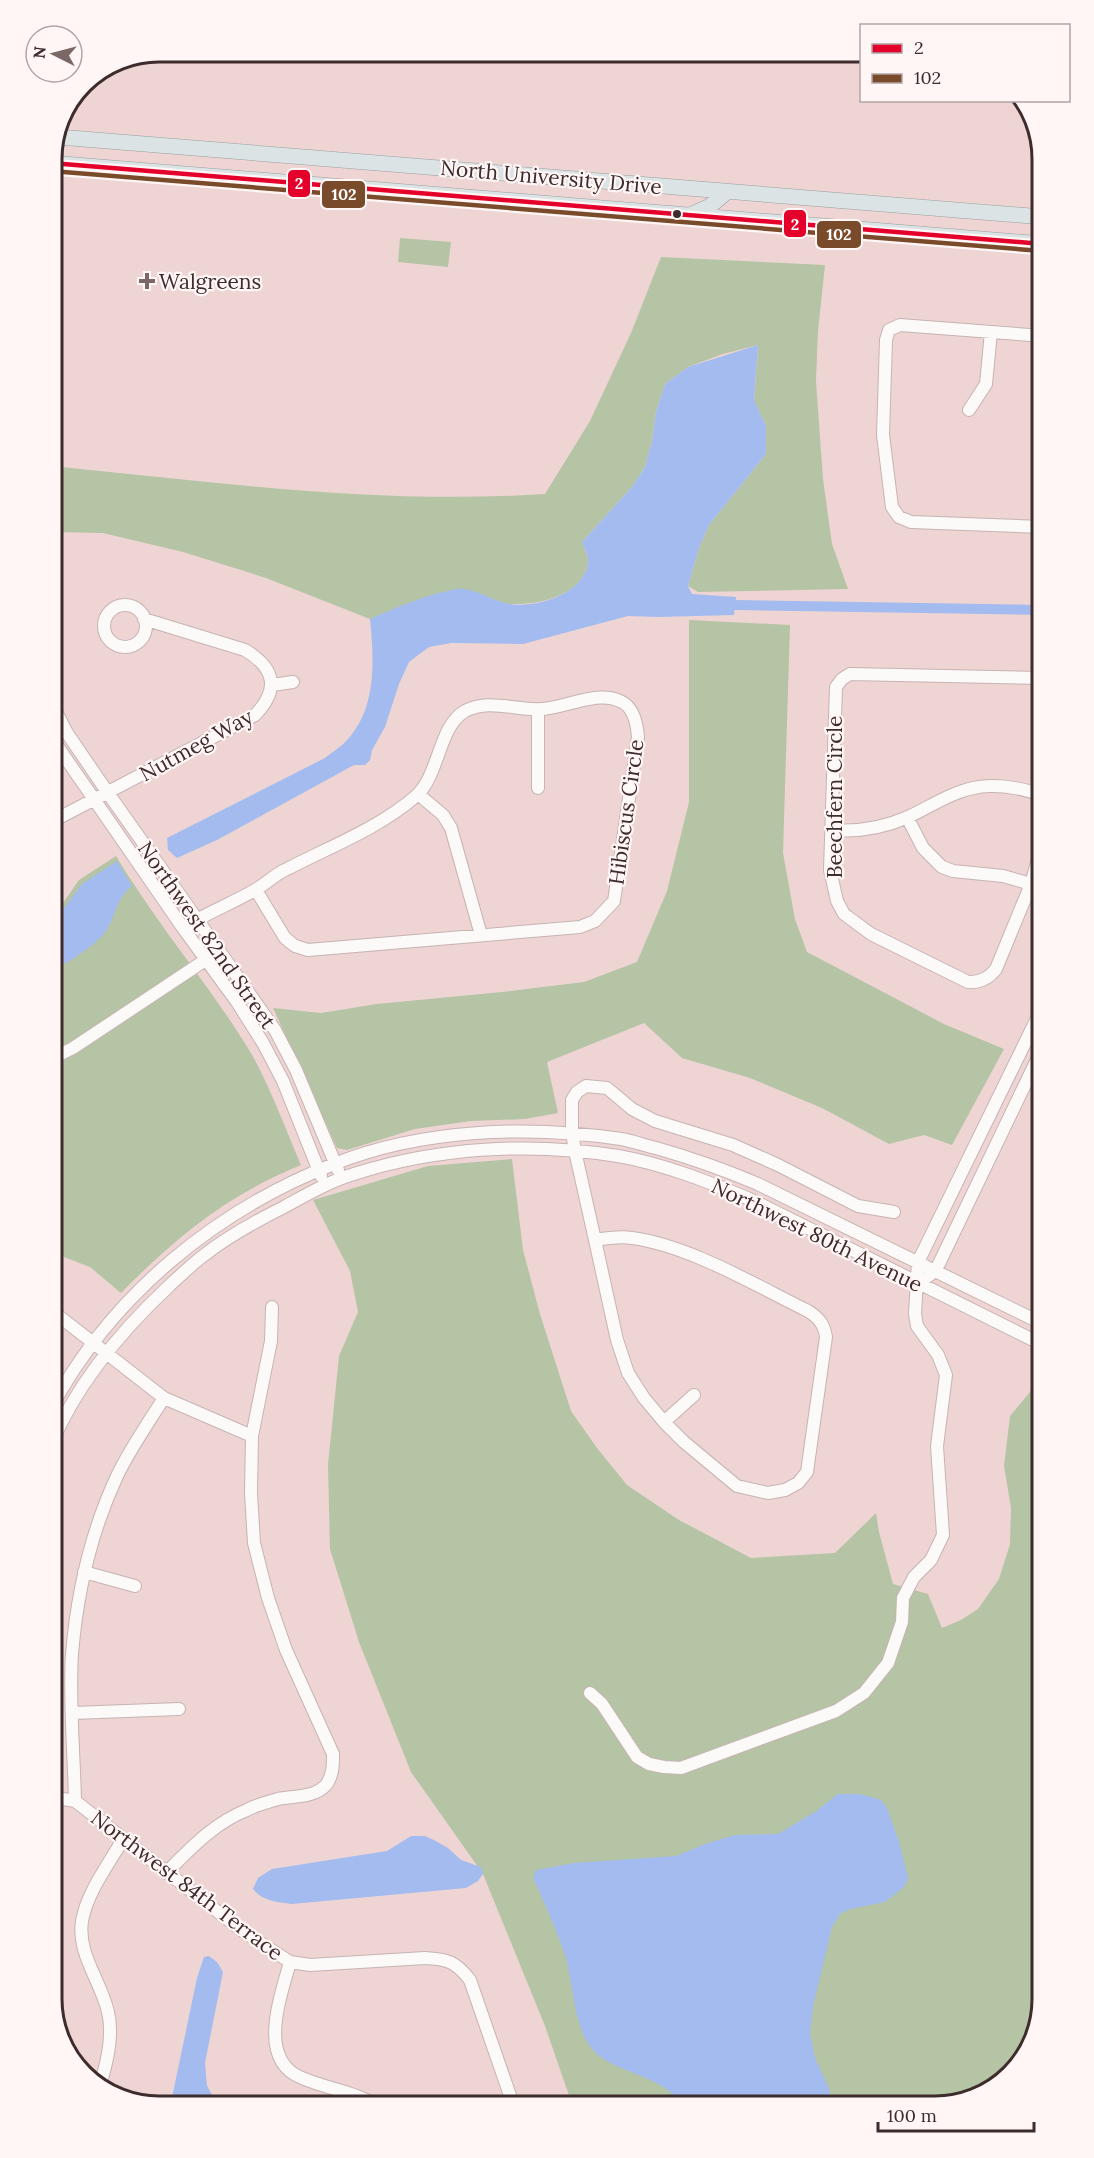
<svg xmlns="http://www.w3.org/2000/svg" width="1094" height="2158" font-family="Lora,serif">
<rect width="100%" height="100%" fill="#eed5d4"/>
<path fill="#b5c4a5" d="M400,238L451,242L448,267L398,262Z
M661,257L825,265L818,331L816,381L823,479L832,544L848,589L698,592L688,586L699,548L709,525L766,454V426L754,401L758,345L723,354L688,367L665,384L656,412L652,441L645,467L632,487L582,542C584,548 589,557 588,564C582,595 540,605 512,604C500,604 480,592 473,593C462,594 452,598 441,600C417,605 393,609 370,619L266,578L183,552L103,533L51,532V466C215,482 380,505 545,494L590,421L631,333Z
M689,620L790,625L783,853L795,919L807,952L944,1024L1004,1049L952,1145L924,1135L889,1144L822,1108L750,1078L682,1058L644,1023L547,1062L558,1113L525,1119L471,1121L415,1129L347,1150L337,1148L273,1008L321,1013L377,1004L502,992L584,982L637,962L667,891L689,802Z
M116,856C156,923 207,982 248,1048C270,1085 284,1126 301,1165C227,1195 176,1237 121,1293L90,1267L51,1252V920L79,880Z
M512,1159L523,1250L540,1314L571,1411L597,1448L627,1485L679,1520L751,1558L835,1553L876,1513L879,1532L893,1584L928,1594L942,1628L961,1620L978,1609L999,1579L1010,1544L1011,1508L1004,1466L1010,1416L1030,1392L1036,1374L1037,1354L1043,1357V2000L1025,2059L976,2099L935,2107H573L545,2026L483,1874L411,1772L359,1642L330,1549L328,1465L339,1356L358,1312L350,1271L313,1200L428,1166Z"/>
<path fill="#a4bbf0" d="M758,345L754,400L766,426V454L709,525L699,548L688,586L692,594L736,597L734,615L658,617L628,616L523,644L451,643L429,647L409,662L399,684L385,727L372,750L370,760L365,765H354L217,840L177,858L168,850L167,838L325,758C332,752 341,747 347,740C377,708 374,660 370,619C397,607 428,594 457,589C472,587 493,601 509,604C536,608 582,595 588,564C589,557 584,548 582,542L632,487L645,467L652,441L656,412L665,384L688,367Z
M117,861L132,886C116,898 116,916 106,931C93,948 69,961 51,972V926L82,884Z
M838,1794H860L881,1800L887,1808L899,1842L908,1878L904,1887L885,1902L850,1909L840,1914L832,1927L813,2006L810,2033L815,2058L830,2091L828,2107H684C662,2072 609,2074 590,2046C574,2025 573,1984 566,1958C557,1931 545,1904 533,1878L536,1870L574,1863L676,1856L708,1843L735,1835L778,1834L815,1812Z
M411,1836H425L434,1840L448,1848L461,1860L481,1867L483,1874L478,1881L466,1888L292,1904C277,1902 262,1901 253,1889L258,1878L272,1869L387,1851Z
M209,1956L217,1962L223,1972L205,2063L207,2086L219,2107H170L197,1978L204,1957Z"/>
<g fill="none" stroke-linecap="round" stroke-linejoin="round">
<path stroke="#a4bbf0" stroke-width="10" d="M735,605L1043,610"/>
<defs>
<path id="minor" d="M51,211L56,141
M969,410L986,384L991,332
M1043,527L911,522L899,517L892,507L883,435L886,340L889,330L900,325L1043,336
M104 626a21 21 0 1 1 42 0a21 21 0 1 1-42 0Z
M272,685L293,682
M51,702L67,733L108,793L275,1030L296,1070L338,1170
M51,737L183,928L237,1002L263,1043L283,1081L321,1176
M538,788V710
M418,794L443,815L451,828L481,935
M907,817L923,848L942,867L953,871L1003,876L1031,884
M51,822L255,715C280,689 275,668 245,650L144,619
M832,830C858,832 883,828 908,817C934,805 958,787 989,786C1007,785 1025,790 1043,795
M1043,841L1031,884L996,969C989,978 980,983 968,982L871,934L844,914L837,901L830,870L836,687L842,679L850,674L1043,678
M183,928C206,913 231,904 255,890C266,884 274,875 285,870C329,847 378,829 416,796C440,774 438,727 465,711C489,698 517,711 542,709C566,708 598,689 622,702C634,708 637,724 638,737L614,901L595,921L580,927L308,950L295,946L285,938L256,890
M51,1059L73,1048L210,957
M595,1240L617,1340L628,1373L644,1398L664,1422L684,1442L737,1486L768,1493L785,1490L798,1483L807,1472L826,1337C824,1324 819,1318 808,1311C757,1286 688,1245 632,1238C620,1236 607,1238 595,1240L575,1151L572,1133V1100L577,1092L586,1086L607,1088L632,1109L655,1121L733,1145L778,1165L858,1206L894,1212
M918,1284L936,1270L1043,1047
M51,1310L164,1398L252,1436
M51,1408C112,1295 216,1210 334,1164C421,1129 529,1125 621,1139C632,1141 644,1145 656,1148C691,1158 725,1170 758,1184L1043,1324
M664,1422L694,1395
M51,1445C76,1385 122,1330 169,1286C180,1276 191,1265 203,1256C228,1236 256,1221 284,1207C306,1195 330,1181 354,1174C438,1147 532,1142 618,1156C664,1164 709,1182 752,1200L1043,1345
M84,1572L135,1586
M590,1693L602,1704L637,1757L649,1764L664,1767L681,1768L836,1711L864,1693L888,1663L902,1622L903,1598L914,1577L931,1560L943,1535L937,1446L946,1375L938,1355L917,1326L915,1314L918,1262L1043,1006
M73,1713L179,1709
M51,1797L75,1801L244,1932L290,1962L310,1965L425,1958C448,1959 456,1962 470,1980L514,2107
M75,1801C74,1753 69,1701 72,1654C77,1593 91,1532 117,1476C130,1449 148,1423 164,1398
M166,1873C191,1848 214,1823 247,1810C256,1805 268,1802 278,1799C293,1796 314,1798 326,1785C333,1776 333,1765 333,1754L286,1650L268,1598L254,1543L251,1493L252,1436L271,1341L272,1307
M290,1962C281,1996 256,2060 302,2078C328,2089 355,2092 380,2107
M99,2089C106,2066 114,2036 108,2012C101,1981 77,1954 82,1921C87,1892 109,1864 123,1839"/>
<path id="major" d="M58,137L1043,217
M51,163L1043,244
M692,214L710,206L728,191"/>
</defs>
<use href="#minor" stroke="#c7b3b2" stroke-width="14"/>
<use href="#major" stroke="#999fa0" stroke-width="16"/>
<use href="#minor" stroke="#fcf9f9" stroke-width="12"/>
<use href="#major" stroke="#dce3e4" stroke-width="15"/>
<defs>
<path id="bus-1" d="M51,163L1043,244"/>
<path id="bus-2" d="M51,171L1042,251"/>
</defs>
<use href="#bus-1" stroke="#fff6f5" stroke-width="9"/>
<use href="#bus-2" stroke="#fff6f5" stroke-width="9"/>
<use href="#bus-1" stroke="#e4002b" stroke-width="4.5"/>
<use href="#bus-2" stroke="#7a4b2a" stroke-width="4.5"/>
</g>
<circle fill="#3d2c2b" stroke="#fff6f5" stroke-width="2" cx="677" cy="214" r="5"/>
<path fill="#7b6766" stroke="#fff6f5" stroke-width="2" d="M144 272h6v6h6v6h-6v6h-6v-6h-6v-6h6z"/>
<g text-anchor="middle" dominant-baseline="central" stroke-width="4.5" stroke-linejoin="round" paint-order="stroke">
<g font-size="21" fill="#3d2c2b" stroke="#fff6f5">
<text transform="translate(551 177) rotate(5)">North University Drive</text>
<text transform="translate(196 745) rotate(-29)">Nutmeg Way</text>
<text transform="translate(834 797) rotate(-90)">Beechfern Circle</text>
<text transform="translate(626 812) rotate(-82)">Hibiscus Circle</text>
<text transform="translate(207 935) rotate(55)">Northwest 82nd Street</text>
<text transform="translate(817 1235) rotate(26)">Northwest 80th Avenue</text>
<text transform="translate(187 1885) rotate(37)">Northwest 84th Terrace</text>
</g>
<g font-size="21" fill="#3d2c2b" stroke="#fff6f5" text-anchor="start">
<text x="159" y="281">Walgreens</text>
</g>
</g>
<path d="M0 0H1094V2158H0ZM159 62H935A97 97 0 0 1 1032 159V1999A97 97 0 0 1 935 2096H159A97 97 0 0 1 62 1999V159A97 97 0 0 1 159 62Z" fill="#fff6f5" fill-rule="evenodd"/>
<path fill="none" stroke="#3d2c2b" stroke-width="3" d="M159 62H935A97 97 0 0 1 1032 159V1999A97 97 0 0 1 935 2096H159A97 97 0 0 1 62 1999V159A97 97 0 0 1 159 62Z"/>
<g stroke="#fff6f5" stroke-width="2">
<rect x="287" y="169" width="24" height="29" rx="6" fill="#e4002b"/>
<rect x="321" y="180" width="45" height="29" rx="6" fill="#7a4b2a"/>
<rect x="783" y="209" width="24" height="29" rx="6" fill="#e4002b"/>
<rect x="816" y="220" width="46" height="29" rx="6" fill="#7a4b2a"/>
</g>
<g font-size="16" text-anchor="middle" font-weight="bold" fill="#fff">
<text x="299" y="189">2</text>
<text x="344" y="200">102</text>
<text x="795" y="230">2</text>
<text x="839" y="240">102</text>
</g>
<rect x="860" y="24" width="210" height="78" fill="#fff6f5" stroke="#b1a5a4" stroke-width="1.5"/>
<rect x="872" y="44" width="30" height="9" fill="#e4002b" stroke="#b1a5a4" stroke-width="1.5"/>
<text x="914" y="54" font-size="18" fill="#3d2c2b">2</text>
<rect x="872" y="74" width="30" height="9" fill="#7a4b2a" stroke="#b1a5a4" stroke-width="1.5"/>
<text x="914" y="84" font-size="18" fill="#3d2c2b">102</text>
<g transform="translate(54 54) rotate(276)"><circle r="28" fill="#fff6f5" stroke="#b1a5a4" stroke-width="1.5"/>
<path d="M0-4.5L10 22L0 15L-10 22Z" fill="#7b6766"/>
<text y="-9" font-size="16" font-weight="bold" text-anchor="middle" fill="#3d2c2b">N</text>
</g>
<path d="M878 2122v9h156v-9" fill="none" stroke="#3d2c2b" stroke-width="3"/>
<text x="887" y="2122" font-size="18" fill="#3d2c2b" stroke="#fff6f5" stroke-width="4.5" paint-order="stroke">100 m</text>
</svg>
